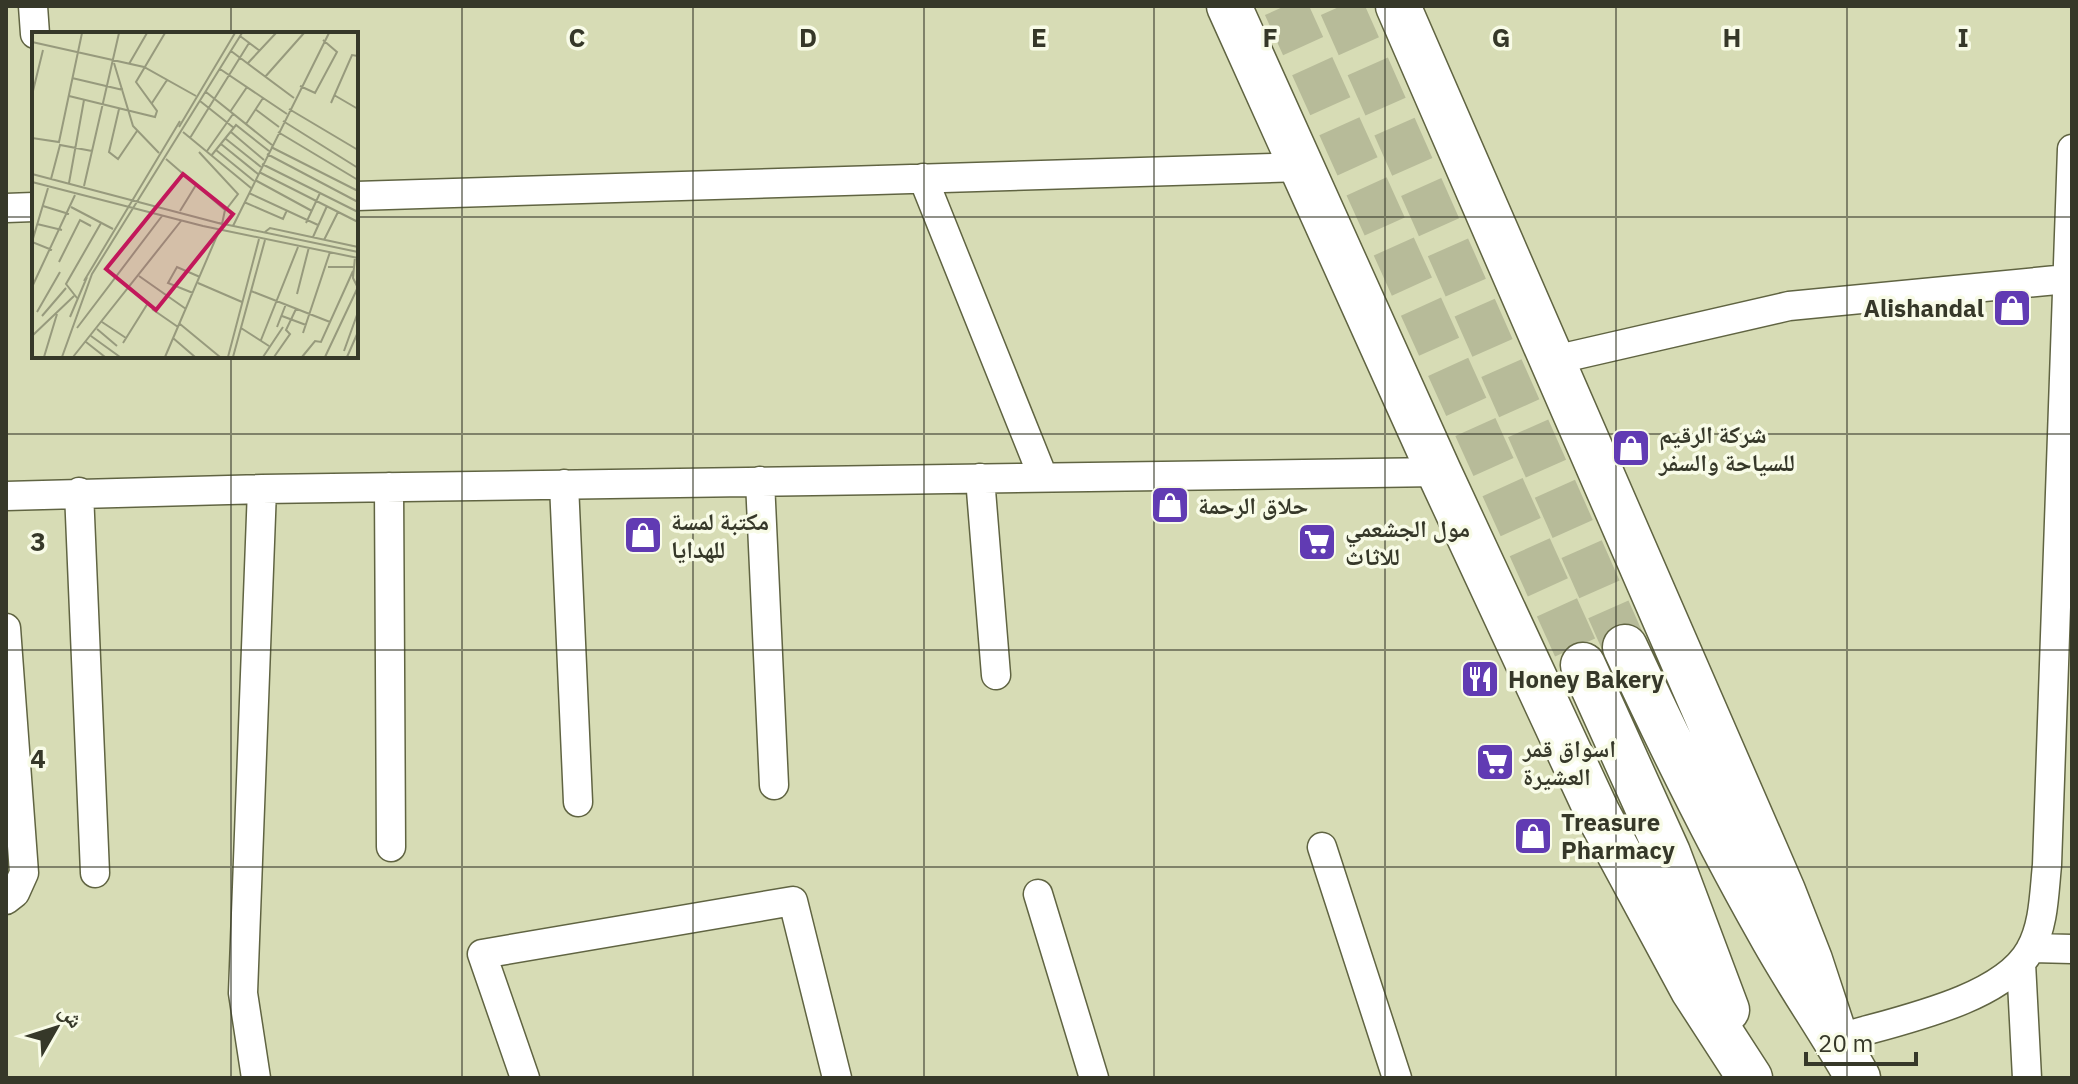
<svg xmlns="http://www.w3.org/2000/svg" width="2078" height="1084" font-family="'IBM Plex Sans','Noto Naskh Arabic',sans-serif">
<rect width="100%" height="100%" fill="#d7dcb5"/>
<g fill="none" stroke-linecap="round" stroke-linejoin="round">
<path stroke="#b7bb99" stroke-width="44" stroke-dasharray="44 22" stroke-linecap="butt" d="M1285,6L1583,665
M1341,6L1625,647"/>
<defs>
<path id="street" d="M33,6L35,34
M923,178L1043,477
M356,196L1301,167
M6,208L34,207
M1554,360L1789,306L2067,279
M980,478L996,675
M760,481L774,785
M564,484L578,802
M389,487L391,847
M79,492L95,873
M6,496L262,489L1439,472
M6,628L24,873L15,893L6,900
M1322,847L1397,1078
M1038,894L1094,1078
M2031,948L2072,949
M2021,963L2027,1078
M1836,1039C1891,1022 2001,1002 2030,950C2044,925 2044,894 2047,865L2072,149
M256,1078L243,993L262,489
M525,1078L482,954L793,901L837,1078"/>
<path id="highway" d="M1229,6L1439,472L1598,814L1693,990L1750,1078
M1398,6L1783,891L1810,960L1836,1039
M1625,647C1670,744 1717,839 1769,931C1797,982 1830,1028 1858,1078
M1583,665L1668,853L1727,1010"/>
</defs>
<use href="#street" stroke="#606442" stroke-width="31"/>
<use href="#highway" stroke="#606442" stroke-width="47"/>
<use href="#street" stroke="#fff" stroke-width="28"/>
<use href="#highway" stroke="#fff" stroke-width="44"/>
</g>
<path fill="none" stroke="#363829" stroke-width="2" stroke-opacity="0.55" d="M231,6V34M462,6V1078M693,6V1078M924,6V1078M1154,6V1078M1385,6V1078M1616,6V1078M1847,6V1078M6,217H34M356,217H2072M231,356V1078M6,434H2072M6,650H2072M6,867H2072"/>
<defs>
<symbol id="shop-square" viewBox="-11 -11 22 22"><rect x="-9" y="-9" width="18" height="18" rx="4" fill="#613bb3" stroke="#f8fbe7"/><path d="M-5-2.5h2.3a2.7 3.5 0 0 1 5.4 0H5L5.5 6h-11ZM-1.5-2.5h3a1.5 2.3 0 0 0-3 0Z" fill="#fff"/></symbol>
<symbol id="supermarket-square" viewBox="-11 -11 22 22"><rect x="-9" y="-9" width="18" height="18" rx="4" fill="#613bb3" stroke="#f8fbe7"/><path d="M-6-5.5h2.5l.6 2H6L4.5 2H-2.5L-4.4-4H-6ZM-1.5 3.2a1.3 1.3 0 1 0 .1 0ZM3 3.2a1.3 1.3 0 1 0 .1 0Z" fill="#fff"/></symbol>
<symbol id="restaurant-square" viewBox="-11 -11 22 22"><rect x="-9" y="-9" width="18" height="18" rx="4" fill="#613bb3" stroke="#f8fbe7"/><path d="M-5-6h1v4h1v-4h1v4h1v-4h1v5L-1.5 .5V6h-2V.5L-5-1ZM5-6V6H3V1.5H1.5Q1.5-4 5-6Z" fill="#fff"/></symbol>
</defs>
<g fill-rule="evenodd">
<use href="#shop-square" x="1990" y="286" width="44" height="44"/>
<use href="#shop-square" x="1609" y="426" width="44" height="44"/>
<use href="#shop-square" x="1148" y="483" width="44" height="44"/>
<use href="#shop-square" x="621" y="513" width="44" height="44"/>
<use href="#supermarket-square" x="1295" y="520" width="44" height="44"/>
<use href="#restaurant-square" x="1458" y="657" width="44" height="44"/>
<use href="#supermarket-square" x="1473" y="740" width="44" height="44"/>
<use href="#shop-square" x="1511" y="814" width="44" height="44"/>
</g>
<g text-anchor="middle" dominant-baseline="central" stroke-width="7" stroke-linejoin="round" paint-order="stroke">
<g font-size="24" font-weight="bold" fill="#363829" stroke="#f8fbe7" text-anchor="start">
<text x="1984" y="308" text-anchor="end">Alishandal</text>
<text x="1659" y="434">شركة الرقيم<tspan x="1659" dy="28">للسياحة والسفر</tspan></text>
<text x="1198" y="505">حلاق الرحمة</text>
<text x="671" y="521">مكتبة لمسة<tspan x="671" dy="28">للهدايا</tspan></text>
<text x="1345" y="528">مول الجشعمي<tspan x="1345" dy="28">للاثاث</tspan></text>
<text x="1508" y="679">Honey Bakery</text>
<text x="1523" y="748">اسواق قمر<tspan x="1523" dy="28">العشيرة</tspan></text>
<text x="1561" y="822">Treasure<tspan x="1561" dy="28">Pharmacy</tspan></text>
</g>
</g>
<g transform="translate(32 32)">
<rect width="326" height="326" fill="#d7dcb5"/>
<path fill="none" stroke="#979a7d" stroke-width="2" d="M208,4L228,19M0,10L112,35L164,64M199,19L262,66M82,31L101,94L127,121M216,31L244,1M97,32L115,1M188,37L255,82M233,45L272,1M40,46L91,58M268,54L283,61L305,20L291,8M174,60L240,113M0,63L11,18M302,63L326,77M37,64L123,85L125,79L104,50L133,1M168,69L202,96M120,71L135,48M299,71L320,23L326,24M87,77L77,120L86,127L105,99M223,77L247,95M257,77L326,118M198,80L215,55M251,89L326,136M214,92L231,66M147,95L203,1M151,100L219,156M199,100L232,128M246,100L326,148M0,106L27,110L50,1M158,106L217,11M194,107L229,135M189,112L226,142M239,115L326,159M184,118L222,149M175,119L201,82M167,120L206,162L193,179M235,122L326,170M179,124L204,93L237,119M134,127L193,178L190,192M230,132L326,180M227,140L326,190M0,142L190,192M19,147L28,113L60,119M223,148L280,179M0,150L171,194L326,226M37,151L52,68M52,154L87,1M16,156L0,210L20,218M217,161L286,193M212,170L251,187L255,178M11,174L37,182M39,175L81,197M148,179L164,153M187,191L326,220M274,191L288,161M5,192L30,198M201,194L297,1M233,200L238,196L326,215M281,205L295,174M292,208L306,180M323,225L321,246L326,256M27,230L48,188L59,194M296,235H322M107,244L154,277M52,249L148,89M166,251L210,270M0,255L43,163M219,259L298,290M161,261L136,251L145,235L168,245M265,262L277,215M45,266L34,252L69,191M120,277L146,295M5,280L28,240M10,284L34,256M250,284L274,293M38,285L55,245M70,290L94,306M148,292L188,325M245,295L254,272M45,296L130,184M209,296L237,314M65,297L85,314M271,301L298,220M0,304L42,264M59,304L88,325M141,306L163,325M229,308L266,215M54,310L73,325M91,311L116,271L97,256M312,319L326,280M12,325L25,282M30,325L60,242L210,1M41,325L149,189M133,325L187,199M196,325L227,207M201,325L233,208M231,325L251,295M242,325L258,302L254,298L264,277M270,325L283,309L289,310L321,239M293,325L326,255M315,325L326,300"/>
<path fill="#c2185b" fill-opacity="0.15" stroke="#c2185b" stroke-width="4" d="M151,142L201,182L124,278L74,237Z"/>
<rect width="326" height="326" fill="none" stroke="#363829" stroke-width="4"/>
</g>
<g font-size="26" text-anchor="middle" font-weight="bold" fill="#363829" stroke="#f8fbe7" stroke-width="7" stroke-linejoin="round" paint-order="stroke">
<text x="577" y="47">C</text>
<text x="808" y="47">D</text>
<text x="1039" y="47">E</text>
<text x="1270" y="47">F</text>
<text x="1501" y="47">G</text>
<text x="1732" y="47">H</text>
<text x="1963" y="47">I</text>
<text x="38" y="551">3</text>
<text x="38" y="768">4</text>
</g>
<rect width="2078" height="1084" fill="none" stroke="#363829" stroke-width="16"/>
<g transform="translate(56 1028) rotate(51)" stroke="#f8fbe7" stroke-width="6" paint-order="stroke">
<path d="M0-6L14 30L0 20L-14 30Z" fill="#363829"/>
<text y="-12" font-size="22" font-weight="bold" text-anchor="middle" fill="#363829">ش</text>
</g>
<path d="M1806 1052v12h110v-12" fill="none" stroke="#363829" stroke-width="4"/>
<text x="1818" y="1052" font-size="24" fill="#363829" stroke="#f8fbe7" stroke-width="6" paint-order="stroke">20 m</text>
</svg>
